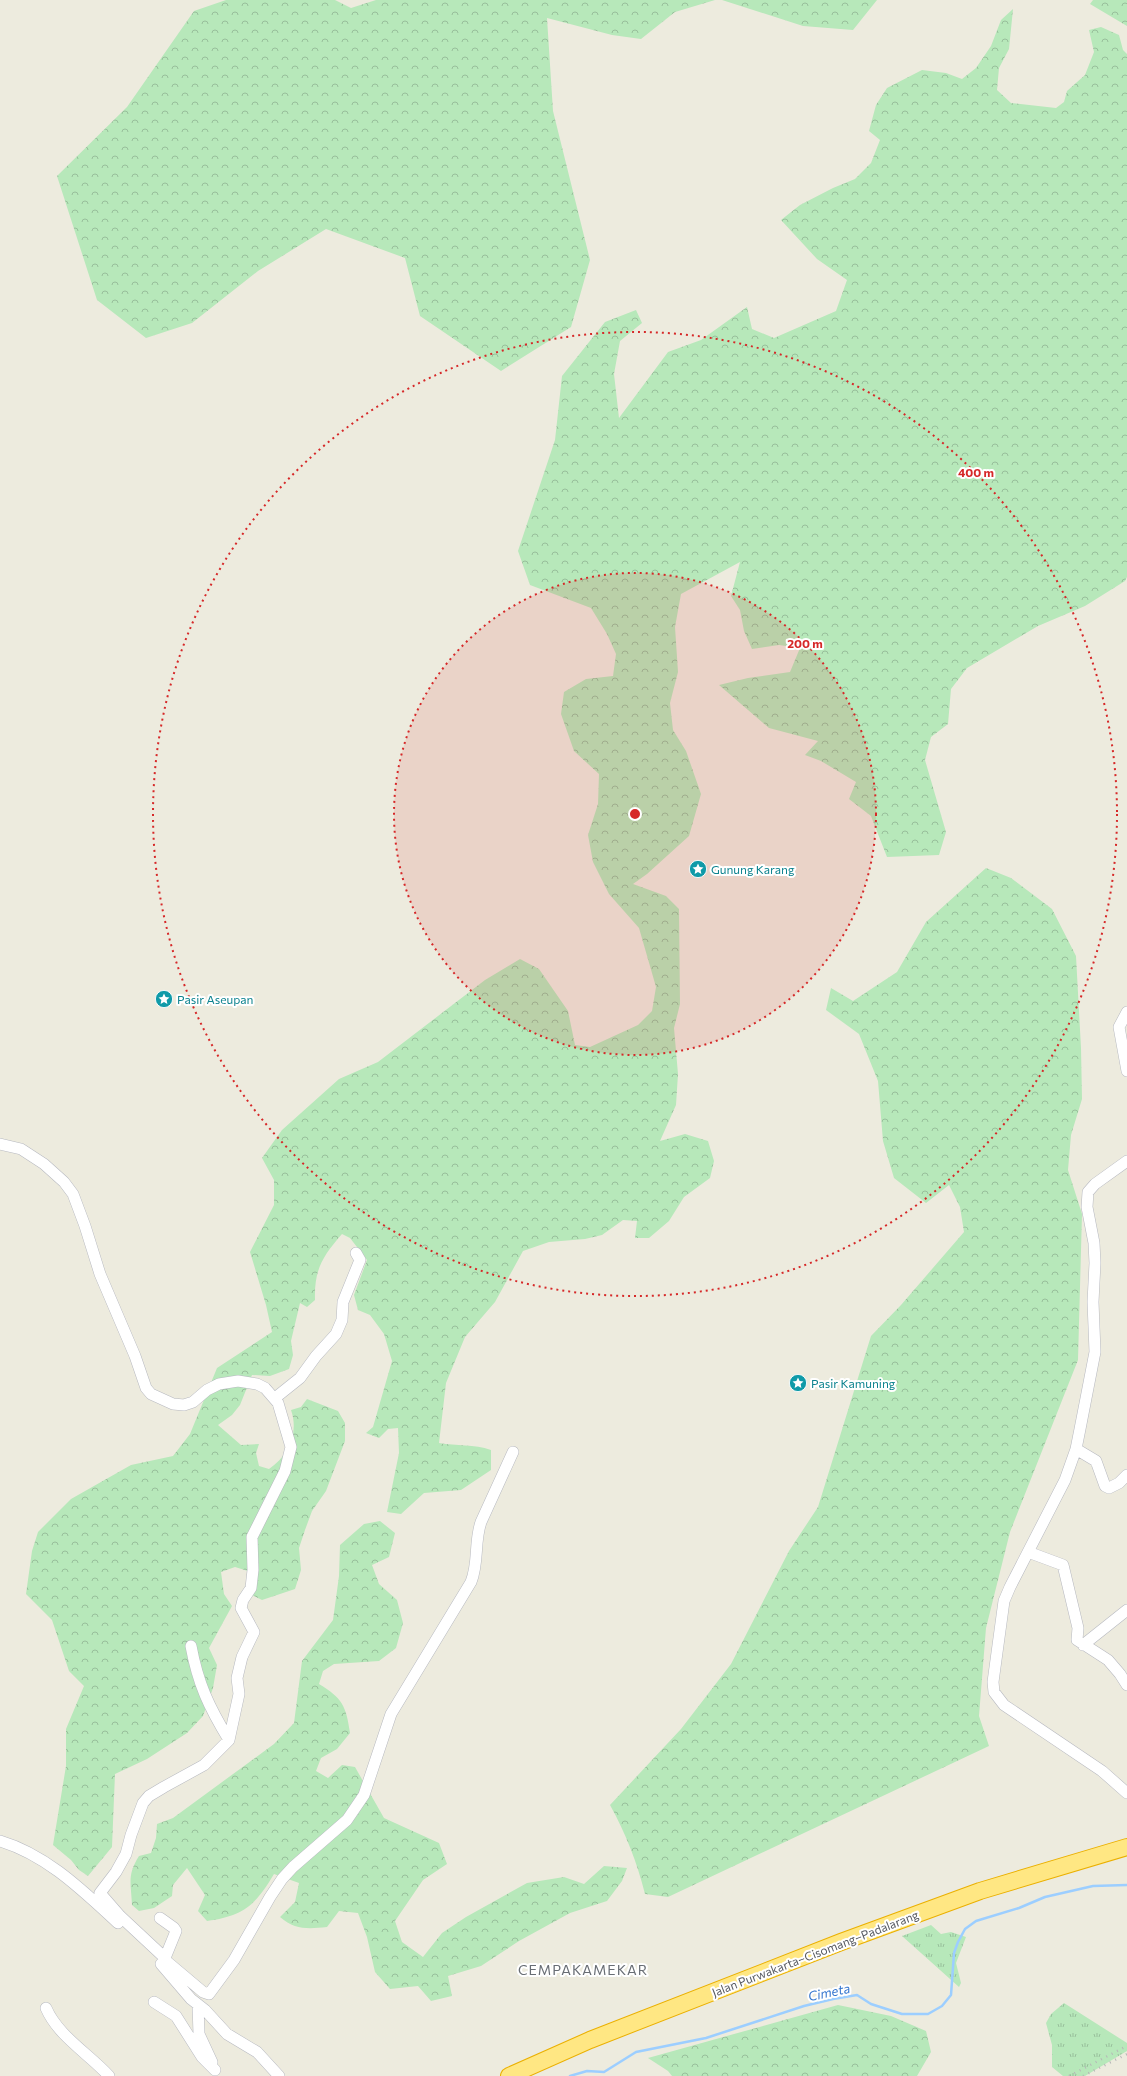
<svg xmlns="http://www.w3.org/2000/svg" width="1127" height="2076" font-family="Commissioner,sans-serif">
<defs>
<pattern id="grass-tufts" width="24" height="20" patternUnits="userSpaceOnUse"><rect width="24" height="20" fill="#b7e8ba"/><path d="M3 7l-1-3M5 7V3M7 7l1-3M15 17l-1-3M17 17v-4M19 17l1-3" fill="none" stroke="#98bf9b"/></pattern>
<pattern id="forest-crowns" width="20" height="18" patternUnits="userSpaceOnUse"><rect width="20" height="18" fill="#b7e8ba"/><path d="M2 6a3 3 0 1 1 6 0M12 15a3 3 0 1 1 6 0" fill="none" stroke="#98bf9b"/></pattern>
</defs>
<rect width="100%" height="100%" fill="#edebde"/>
<path fill="url(#grass-tufts)" d="M931,1925L941,1934L951,1932L966,1937L956,1963L961,1983L959,1987L902,1936Z
M1064,2003L1127,2043V2051L1085,2076H1063L1052,2067V2045L1046,2023L1051,2014Z"/>
<path fill="url(#forest-crowns)" d="M226,0H335L351,8L376,0H715L675,12L641,39L612,35L547,18L553,111L590,260L571,327L501,371L420,316L405,258L326,229L258,271L192,323L146,338L97,300L57,176L127,107L194,11Z
M722,0H877L853,30L803,26Z
M1093,0H1127V26L1090,4Z
M1013,9L1009,49L999,68L997,90L1011,103L1056,108L1064,102L1067,91L1085,75L1094,52L1089,30L1101,27L1119,35L1123,50L1127,54V577L1125,581L1085,606L1038,626L967,668L951,689L948,724L931,737L925,760L946,832L939,855L887,857L871,816L849,799L856,782L821,761L805,755L818,741L769,728L719,685L748,678L790,672L800,648L779,645L752,649L744,631L740,610L731,596L740,562L681,594L675,627L678,672L670,703L673,730L686,751L701,794L689,836L647,874L633,884L666,896L679,909L680,1004L674,1028L678,1074L676,1105L660,1141L685,1134L708,1141L714,1161L710,1178L684,1197L669,1221L649,1238H635L637,1221L623,1220L602,1235L585,1239L549,1242L523,1251L495,1302L465,1337L446,1383L439,1443C457,1446 474,1444 491,1450V1470L461,1490L424,1493L401,1514L387,1512L399,1453L398,1428L388,1429L379,1438L366,1433L373,1427L392,1361L384,1334L370,1315L358,1310L354,1295L367,1260L350,1238L342,1234C323,1256 314,1269 315,1300L307,1307L300,1303L291,1341L293,1355L289,1369L270,1376L252,1375L240,1405L232,1415L218,1425L241,1445L259,1444L256,1453L259,1466L269,1469C289,1455 299,1433 291,1410L301,1407L307,1399L338,1411L345,1423V1441L326,1491L312,1511L305,1530L299,1548L301,1570L295,1589L262,1600L252,1595L258,1574L235,1567L221,1572L224,1594L232,1606L209,1648L217,1665L213,1688L203,1716L187,1733L147,1759L115,1774L112,1847L88,1876L79,1870L71,1860L53,1845L66,1766V1729L84,1686L69,1671L52,1620L26,1594L32,1551L38,1532L71,1499L131,1465L173,1456L190,1434L217,1368L272,1332L266,1305L250,1252L274,1205V1180L262,1158L282,1130L339,1079L378,1062L485,980L520,959L539,969L568,1011L575,1045L590,1047L638,1025L652,1011L656,987L639,928L609,894L593,862L588,835L598,804L599,774L574,751L561,714L564,692L586,679L613,676L616,654L607,634L591,608L530,585L518,551L555,440L562,376L605,322L636,310L642,323L620,341L614,374L619,418L668,352L701,340L747,307L752,329L774,338L836,311L847,280L817,259L781,220L800,205L833,188L855,179L871,163L880,140L869,131L876,105L887,88L922,70L946,73L962,79L976,68L991,46L1001,20Z
M986,868L1011,878L1052,909L1076,956L1081,1048L1082,1099L1071,1135L1068,1170L1082,1214L1078,1360L1010,1532L986,1628L979,1716L989,1746L668,1897L645,1894C637,1862 626,1834 610,1805L681,1729L731,1664L789,1551L818,1507L871,1336L901,1305L964,1232L960,1207L949,1185L926,1203L894,1178L883,1141L878,1081L859,1034L826,1010L831,988L853,1001L897,972L926,922Z
M380,1521L395,1533L389,1557L372,1565L379,1584L397,1600L403,1623L396,1648L379,1661L334,1664L323,1671L319,1684C342,1698 346,1705 350,1733L337,1749L321,1758L316,1771L328,1778L342,1765L355,1767L384,1818L439,1843L447,1864L423,1880L395,1921L402,1942L423,1957L442,1933L466,1917L527,1883L564,1877L584,1884L604,1866L627,1868L622,1881L607,1901L570,1913L519,1941L481,1966L448,1976L452,1996L431,2001L418,1986L390,1989L375,1972L367,1937L358,1913L339,1911L327,1927C308,1929 295,1930 280,1917L295,1902L299,1883L274,1874C255,1906 243,1916 207,1921L198,1911L205,1895L187,1868L173,1885L172,1896L154,1908L139,1911L132,1905C131,1883 127,1875 139,1856L151,1853L156,1838L157,1824L173,1818L274,1744L294,1723L302,1661L333,1620L339,1576L340,1545L364,1524Z
M838,2005L891,2016L926,2031L931,2052L917,2076H672L668,2071L648,2058Z"/>
<g fill="none" stroke-linecap="round" stroke-linejoin="round">
<path stroke="#9cceff" stroke-width="2.5" d="M570,2076L587,2071L604,2072L636,2052L706,2038L804,2006L833,1999L857,1995L871,2004L902,2014H928L942,2006L951,1995L954,1953L958,1942L965,1929L976,1921L1019,1908L1045,1897L1093,1886L1127,1885"/>
<defs>
<path id="minor" d="M1127,1012L1119,1027L1127,1071
M0,1144L21,1149L44,1164L64,1182L73,1194L85,1226L100,1274L135,1356L146,1388L151,1394L173,1404L184,1405L193,1402L207,1390L219,1384L238,1381L257,1384L265,1388L278,1403L291,1447L285,1471L252,1537L253,1570L251,1588L243,1600L241,1608L254,1632L242,1657L237,1678L239,1694L229,1740L204,1765L164,1787L149,1796L143,1803L131,1835L126,1854L116,1872L100,1893L120,1916L165,1958L166,1968
M1127,1161L1095,1184L1088,1192L1087,1207L1094,1243L1095,1263L1093,1302L1095,1352L1080,1429L1076,1449L1065,1480L1010,1587L1004,1601L993,1682L994,1692L1004,1705L1102,1771L1127,1793
M275,1398L300,1378L316,1356L336,1334L342,1320L343,1302L360,1260L356,1253
M1076,1449L1096,1461L1105,1486L1109,1488L1119,1483L1127,1475
M1028,1552L1063,1565L1078,1628L1077,1640L1108,1660L1120,1674L1127,1685
M1083,1645L1127,1610
M191,1646C198,1684 209,1707 229,1740
M0,1841C47,1855 83,1891 118,1923
M160,1918L174,1928L176,1931L165,1958
M165,1960L203,1992L209,1994L234,1960L270,1897L282,1879L293,1867L347,1820L364,1795L391,1714L471,1582C479,1562 474,1542 481,1522L513,1452
M161,1964L191,1999L205,2010L227,2034L257,2052L279,2076
M154,2002L176,2016L202,2057L215,2070
M198,2005L199,2034L212,2062
M46,2008C58,2036 89,2054 109,2076"/>
<path id="highway" d="M509,2076L590,2040L841,1942L980,1891L1127,1847"/>
</defs>
<use href="#minor" stroke="#b7b9c0" stroke-width="12"/>
<use href="#highway" stroke="#ebb000" stroke-width="18"/>
<use href="#minor" stroke="#fff" stroke-width="11"/>
<use href="#highway" stroke="#ffe783" stroke-width="16"/>
<path stroke="#b5b6b6" stroke-width="2.5" stroke-dasharray="1 5" stroke-linecap="butt" d="M1069,2076L1127,2046
M1083,2076L1127,2054"/>
</g>
<circle cx="635" cy="814" r="241" fill="#d62828" fill-opacity=".12"/>
<g fill="none" stroke="#d62828" stroke-width="2" stroke-dasharray="2 4">
<circle cx="635" cy="814" r="241"/>
<circle cx="635" cy="814" r="482"/>
</g>
<defs>
<symbol id="sight-disc" viewBox="-11 -11 22 22"><circle r="9.5" fill="#0f9aa8" stroke="#fff"/><path d="M0-6L1.8-2.2L6-1.7L2.9 1.2L3.7 5.4L0 3.3L-3.7 5.4L-2.9 1.2L-6-1.7L-1.8-2.2Z" fill="#fff"/></symbol>
</defs>
<g fill-rule="evenodd">
<use href="#sight-disc" x="688" y="859" width="20" height="20"/>
<use href="#sight-disc" x="154" y="989" width="20" height="20"/>
<use href="#sight-disc" x="788" y="1373" width="20" height="20"/>
</g>
<g text-anchor="middle" dominant-baseline="central" stroke-width="4" stroke-linejoin="round" paint-order="stroke">
<g font-size="12" fill="#0d838f" stroke="#fff" text-anchor="start">
<text x="711" y="869">Gunung Karang</text>
<text x="177" y="999">Pasir Aseupan</text>
<text x="811" y="1383">Pasir Kamuning</text>
</g>
<g font-size="12" fill="#585b62" stroke="#fff">
<text transform="translate(815 1953) rotate(-21)">Jalan Purwakarta–Cisomang–Padalarang</text>
</g>
<g font-size="13" font-style="italic" fill="#3375ce" stroke="#fff">
<text transform="translate(829 1992) rotate(-12)">Cimeta</text>
</g>
<g font-size="14" letter-spacing="1" fill="#686d74" stroke="#fff">
<text x="583" y="1969">CEMPAKAMEKAR</text>
</g>
</g>
<circle cx="635" cy="814" r="6" fill="#d62828" stroke="#fff" stroke-width="2"/>
<g font-size="12" text-anchor="middle" font-weight="bold" fill="#d62828" stroke="#fff" stroke-width="4" stroke-linejoin="round" paint-order="stroke">
<text x="976" y="477">400 m</text>
<text x="805" y="648">200 m</text>
</g>
</svg>
